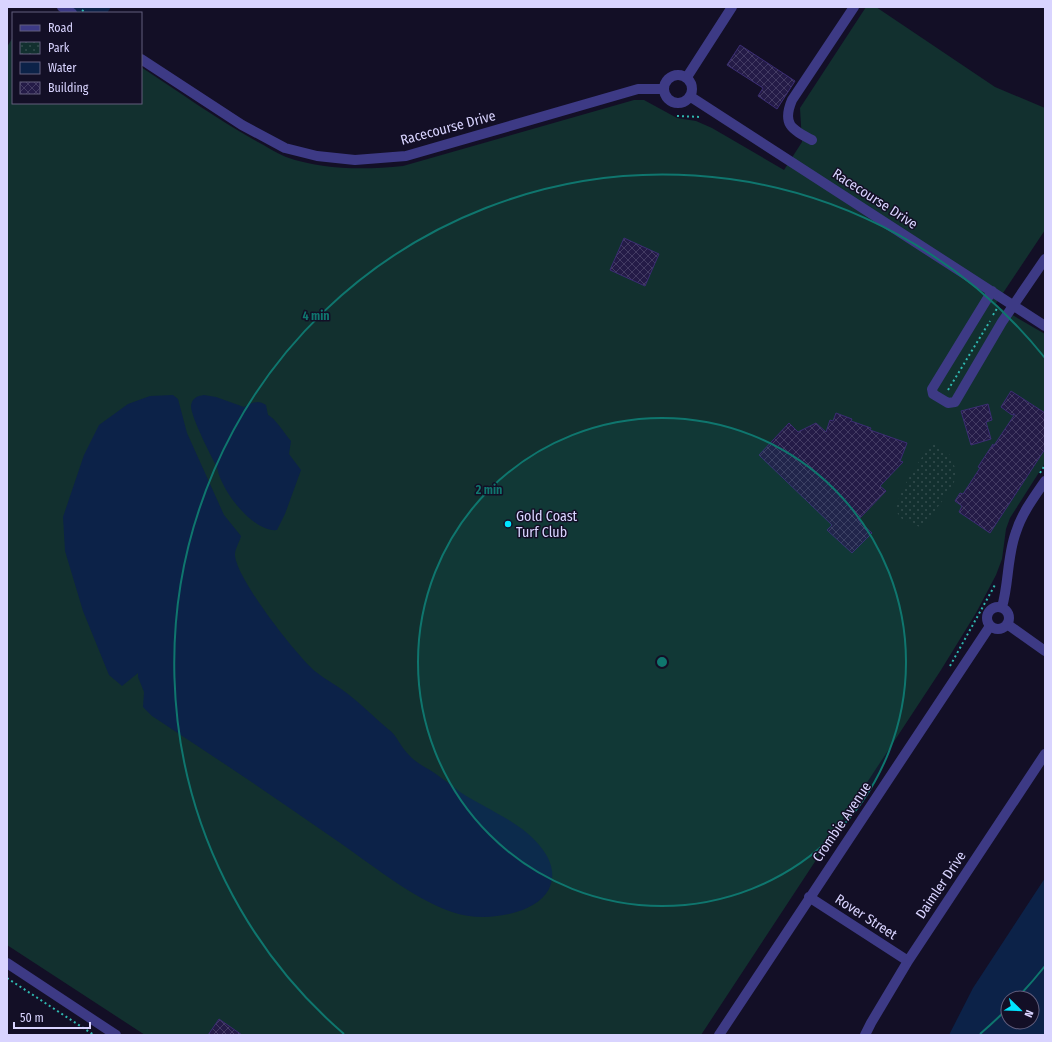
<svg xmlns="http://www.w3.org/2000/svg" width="1052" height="1042" font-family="'Fira Sans Condensed',sans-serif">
<defs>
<pattern id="park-dots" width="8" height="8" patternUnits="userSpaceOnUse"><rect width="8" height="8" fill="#12302f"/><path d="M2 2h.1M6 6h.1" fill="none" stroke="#344d4e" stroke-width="1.8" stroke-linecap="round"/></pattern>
<pattern id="building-cross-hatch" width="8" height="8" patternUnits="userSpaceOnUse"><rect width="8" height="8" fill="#241b47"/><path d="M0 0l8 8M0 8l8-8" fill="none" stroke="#433b63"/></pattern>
</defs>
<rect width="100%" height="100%" fill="#130f26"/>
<path fill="#12302f" d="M866,7H876L995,87L1045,108V230L995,305L1045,334V463L1010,518L1006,529L1002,559L996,575L976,613L941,670L701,1035H242L219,1019L208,1035H145L7,945V47L13,37V103H141V67C179,92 217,119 256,141C266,146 276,153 286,157C323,170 364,170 403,166L634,100H644L677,118L696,121L712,128L784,170L802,142L800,108Z"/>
<path fill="url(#park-dots)" d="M933,442L950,455L957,473L952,488L922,528L902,519L895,510C903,483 917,464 933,442Z"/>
<path fill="#0c2248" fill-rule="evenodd" d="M69,7H111L107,13H65Z
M173,395L178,399L187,433L224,515L241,536C240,541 235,549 235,554C234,576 298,658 316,672C326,680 338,686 348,694C362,705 375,718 388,729C397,735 401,748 409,755C415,762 425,767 433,772C442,778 451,785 460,792C487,810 523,822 543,850C560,873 553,897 527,908C505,918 475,920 452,912C413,899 367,861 333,838C273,796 213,756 152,716L143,707L144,692L138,677V673L122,686L109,675L83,611L65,551L63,517L84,455L99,425L128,404L150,396Z
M204,395L216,397L244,407C252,403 258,399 266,405L268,415C275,418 285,434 291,441L289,454L301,470L285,514L277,530C253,533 220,489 217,467C211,456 191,417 191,406C192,398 197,396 204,395Z
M1045,878V1035H949L973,988ZM1008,998H1032V1022H1008Z"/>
<path fill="url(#building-cross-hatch)" stroke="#3b2d73" d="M740,45L795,81L777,109L758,96L763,88L727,65Z
M624,238L659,254L645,286L610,270Z
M1011,391L1045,413V449L990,533L959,512L962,506L955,501L960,493L963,494L980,468L978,467L993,444V447L1015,414L1012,415L1001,407Z
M988,404L992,420L986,422L991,439L971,445L961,411Z
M836,413L852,419L851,421L871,428L870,430L907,443L900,461L903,462L880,486L886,491L858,520L872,533L852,553L827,530L832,525L759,455L789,423L798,432L816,423L826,432L830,420L833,421Z
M219,1019L242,1035H208Z"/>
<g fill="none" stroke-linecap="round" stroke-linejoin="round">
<path stroke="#2fb8b0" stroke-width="2" stroke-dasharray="2 3" stroke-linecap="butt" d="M82,10L86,13
M677,116L702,117
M993,315L998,307
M948,390L990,321
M1040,473L1045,465
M950,666L996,583
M7,978L94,1035"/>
<path stroke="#3d3a85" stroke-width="10" d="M62,7L72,13
M141,59L242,125L285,148L317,156L355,160L406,156L638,89H664
M664 89a14 14 0 1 1 28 0a14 14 0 1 1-28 0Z
M687,77L732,7
M691,97L1045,326
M812,140C791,129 782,124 792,100L854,7
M992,291L932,389L933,394L948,403L955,402L1002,322L1045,259
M987 618a11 11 0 1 1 22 0a11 11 0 1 1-22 0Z
M1002,607C1009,583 1007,556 1016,532C1022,513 1034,497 1045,481
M1007,624L1045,651
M809,897L908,961
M7,963L116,1035
M719,1035L990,626
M865,1035L871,1023L908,961L1045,754"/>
</g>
<circle cx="662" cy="662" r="244" fill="#0f766e" fill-opacity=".12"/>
<g fill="none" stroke="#0f766e" stroke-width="2">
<circle cx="662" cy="662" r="244"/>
<path d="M1045 966A489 489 0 0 1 1020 995M1008 1008A489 489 0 0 1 980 1034M344 1034A489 489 0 1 1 1045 358"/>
</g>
<circle fill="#00e5ff" stroke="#130f26" stroke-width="1.5" cx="508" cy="524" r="4"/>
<g text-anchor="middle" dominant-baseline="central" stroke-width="3" stroke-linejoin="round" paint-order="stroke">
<g font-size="14" fill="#d9d4ff" stroke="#130f26">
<text transform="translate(448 128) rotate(-15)">Racecourse Drive</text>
<text transform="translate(875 199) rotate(33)">Racecourse Drive</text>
<text transform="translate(842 822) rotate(-56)">Crombie Avenue</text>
<text transform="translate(941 885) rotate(-56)">Daimler Drive</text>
<text transform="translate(866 917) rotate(33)">Rover Street</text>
</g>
<g font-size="14" fill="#d9d4ff" stroke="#130f26" text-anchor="start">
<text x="516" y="516">Gold Coast<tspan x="516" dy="16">Turf Club</tspan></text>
</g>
</g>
<circle cx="662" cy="662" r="6" fill="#0f766e" stroke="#130f26" stroke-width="2"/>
<g font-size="12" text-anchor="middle" font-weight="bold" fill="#0f766e" stroke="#130f26" stroke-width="3" stroke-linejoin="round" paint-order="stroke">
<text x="316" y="320">4 min</text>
<text x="489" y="494">2 min</text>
</g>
<rect width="1052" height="1042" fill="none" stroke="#d9d4ff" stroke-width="16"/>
<rect x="12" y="12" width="130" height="92" fill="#130f26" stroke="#625e7d"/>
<rect x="20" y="25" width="20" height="6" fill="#3d3a85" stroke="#625e7d"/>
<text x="48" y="32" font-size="12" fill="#d9d4ff">Road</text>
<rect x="20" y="42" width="20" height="12" fill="url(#park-dots)" stroke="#625e7d"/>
<text x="48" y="52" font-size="12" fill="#d9d4ff">Park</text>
<rect x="20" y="62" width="20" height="12" fill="#0c2248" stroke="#625e7d"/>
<text x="48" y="72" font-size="12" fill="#d9d4ff">Water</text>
<rect x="20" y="82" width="20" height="12" fill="url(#building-cross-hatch)" stroke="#625e7d"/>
<text x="48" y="92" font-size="12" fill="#d9d4ff">Building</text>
<g transform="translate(1020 1010) rotate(113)"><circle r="19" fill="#130f26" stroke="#625e7d"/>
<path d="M0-3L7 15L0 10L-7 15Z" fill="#00e5ff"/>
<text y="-6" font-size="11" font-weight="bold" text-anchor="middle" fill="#d9d4ff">N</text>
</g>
<path d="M14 1022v6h76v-6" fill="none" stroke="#d9d4ff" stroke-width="2"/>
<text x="20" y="1022" font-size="12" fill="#d9d4ff" stroke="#130f26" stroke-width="3" paint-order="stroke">50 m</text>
</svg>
